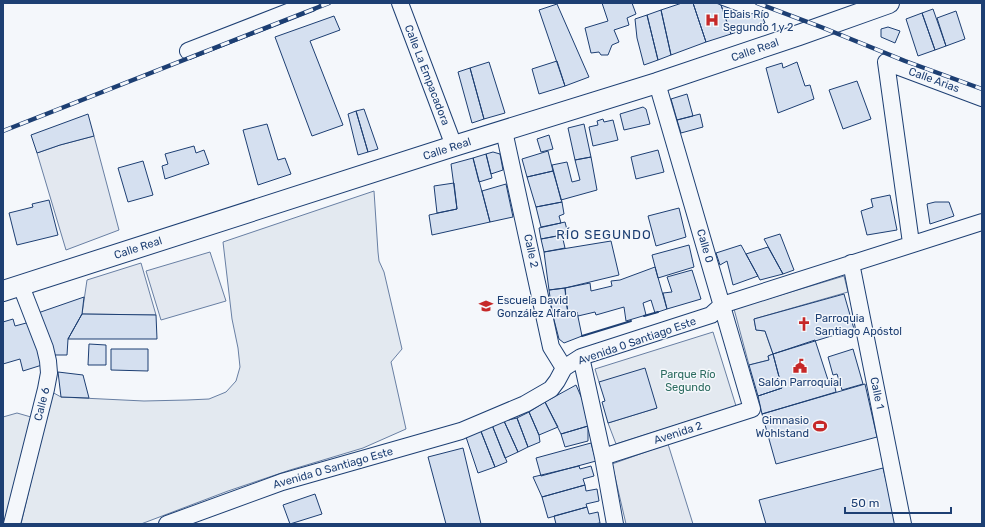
<svg xmlns="http://www.w3.org/2000/svg" width="985" height="527" font-family="Rubik,sans-serif">
<rect width="100%" height="100%" fill="#f4f7fb"/>
<path fill="#e3e9f0" stroke="#687fa3" d="M374,191L378,252L379,261L384,272L402,349L391,362L406,429L363,448L290,470L228,491L141,524H21L52,392L61,397L144,401L187,400L209,399L226,392L236,381L240,367L238,348L232,319L223,242Z
M844,276L848,292L754,319L756,330L765,331L773,354L768,356L769,360L749,365L734,309Z
M713,332L736,406L616,444L608,423L657,408L599,382L595,369Z
M17,413L31,417L5,524H3V417Z"/>
<path fill="#e3e8f0" stroke="#687fa3" d="M94,136L119,230L66,250L37,153L60,145Z
M210,252L226,301L161,320L146,271Z
M141,263L156,315L82,314L87,280Z
M668,444L693,524H626L612,464Z"/>
<path fill="#d5e0f0" stroke="#1d3f73" d="M602,3H632L636,14L627,18L629,25L614,30L619,42L612,45L608,55H601L599,52L591,53L585,28L608,21Z
M682,3H693L706,42L671,55L661,10Z
M693,3H716L721,5L731,34L706,42Z
M557,4L589,77L565,86L539,10Z
M721,5L745,14L761,13L765,23L731,34Z
M933,9L946,46L935,50L922,13Z
M661,10L671,55L658,60L647,15Z
M956,11L965,39L946,46L937,18Z
M922,13L935,50L918,56L906,19Z
M647,15L658,60L644,65L637,38L635,19Z
M334,16L340,30L310,41L343,125L312,136L275,37Z
M888,27L900,31L895,43L881,37V29Z
M557,61L565,86L539,94L532,69Z
M489,62L505,113L484,119L470,68Z
M797,62L805,86L810,85L814,99L778,113L766,68L782,63L783,68Z
M470,68L484,119L472,123L458,72Z
M857,81L871,119L843,129L829,90Z
M687,94L693,116L677,120L671,99Z
M643,107L646,109L650,124L624,130L620,114Z
M364,109L378,149L368,152L356,111Z
M356,111L368,152L358,155L348,114Z
M88,114L94,136L60,145L37,153L31,135Z
M700,114L703,127L681,133L677,120Z
M603,119L604,122L613,120L618,140L593,146L589,127L598,125L597,121Z
M267,124L278,160L285,158L291,174L258,185L243,130Z
M584,124L591,157L575,160L568,128Z
M549,135L553,149L541,152L537,139Z
M194,146L196,153L204,150L209,164L165,179L162,166L168,164L165,154Z
M658,150L664,172L636,179L631,157Z
M548,151L553,171L527,177L522,159Z
M493,152L500,154L503,170L491,174L486,154Z
M486,154L492,178L479,182L473,158Z
M591,157L597,190L561,200L552,165L567,162L572,182L580,180L575,160Z
M473,158L490,222L432,235L429,215L457,209L451,164Z
M143,161L153,195L128,202L118,168Z
M553,171L562,202L536,207L527,177Z
M454,183L457,209L437,213L434,186Z
M506,184L513,217L490,222L482,191Z
M890,195L897,230L867,235L861,211L873,207L871,199Z
M49,200L58,235L17,245L9,213L33,207L32,204Z
M562,202L564,214L559,216L561,223L541,227L536,207Z
M935,202H949L954,216L930,224L927,204Z
M679,208L686,237L656,246L648,216Z
M565,222L568,234L541,239L539,228Z
M780,234L794,270L783,274L764,239Z
M562,235L565,248L544,252L541,239Z
M611,241L619,275L565,288L549,290L544,252Z
M689,245L694,267L658,278L652,255Z
M741,245L758,276L733,285L727,261L720,265L716,253Z
M768,247L783,274L760,280L746,254Z
M655,267L667,309L655,313L651,300L643,303L646,315L626,321L624,307L596,315L595,312L578,316L577,312L568,313L565,288L590,283L591,291L612,286L611,281L620,280Z
M692,270L701,299L667,309L663,293L672,292L667,277Z
M565,288L566,302L551,304L549,290Z
M844,294L854,329L773,354L765,331L756,330L754,319Z
M84,297L82,314L68,339L67,355H52L35,314Z
M566,302L568,313L553,316L551,304Z
M577,312L582,336L564,343L559,339L553,316Z
M82,314L156,315L157,339H68Z
M13,319L15,326L30,322L42,365L23,371L20,359L3,364V322Z
M815,340L828,380L833,378L836,392L762,414L758,396L782,388L773,354Z
M89,344L106,345V365H88Z
M111,349H148V371L111,370Z
M853,349L863,384L842,390L837,374L833,375L828,357Z
M773,354L782,388L758,396L749,365L769,360L768,356Z
M645,368L657,408L608,423L602,402L605,401L599,382Z
M58,372L83,375L89,398L61,397Z
M865,384L877,437L776,464L762,414Z
M576,385L583,401L588,426L561,434L545,402Z
M545,402L558,427L539,435L529,412Z
M529,412L539,435L540,442L528,447L517,418Z
M517,418L528,447L518,452L504,421Z
M504,421L518,452L505,458L492,425Z
M492,425L507,462L495,467L480,429Z
M588,426V441L565,447L561,434Z
M480,429L495,467L478,473L465,434Z
M591,443L596,461L541,476L536,458Z
M463,448L481,524H446L428,457Z
M579,466L580,469L591,466L594,476L583,479L585,485L542,497L533,477Z
M883,468L897,524H766L759,500Z
M585,485L586,491L597,489L599,501L586,504L587,507L548,518L542,497Z
M315,494L322,514L290,524L283,505Z
M587,507L589,514L598,512L600,523L594,524H556L554,516Z"/>
<g fill="none" stroke-linecap="round" stroke-linejoin="round">
<defs>
<path id="minor" d="M400,3L454,146
M188,51L311,3
M504,131L551,347L564,368
M911,243L886,62L982,98
M851,263L903,524
M581,357L603,457L615,524
M603,457L752,409L657,83
M12,524L46,389L49,373L48,361L45,348L21,286
M167,524L282,482L461,431L525,404L551,389L557,381L564,368L581,357L711,315L722,305L982,222"/>
<path id="major" d="M3,291L454,146L657,83L799,35L889,3"/>
</defs>
<use href="#minor" stroke="#1d3f73" stroke-width="18"/>
<use href="#major" stroke="#1d3f73" stroke-width="22"/>
<use href="#minor" stroke="#f4f7fb" stroke-width="16"/>
<use href="#major" stroke="#f4f7fb" stroke-width="20"/>
<defs>
<path id="rail" d="M757,3L821,27L905,61L982,89
M3,131L329,3"/>
</defs>
<use href="#rail" stroke="#1d3f73" stroke-width="4.5"/>
<use href="#rail" stroke="#f4f7fb" stroke-width="3" stroke-dasharray="9" stroke-linecap="butt"/>
<path stroke="#1d3f73" stroke-width="2" d="M644,316L658,312
M582,336L631,321"/>
</g>
<defs>
<symbol id="hospital-bare" viewBox="-9 -9 18 18"><path d="M-5-5h3v3.5h4V-5h3V5h-3V1.5h-4V5h-3Z" fill="#c62828" stroke="#f4f7fb" stroke-width="2.5" paint-order="stroke"/></symbol>
<symbol id="school-bare" viewBox="-9 -9 18 18"><path d="M0-5L7-2L0 1L-7-2ZM-4 1L0 2.5L4 1V4Q0 6-4 4Z" fill="#c62828" stroke="#f4f7fb" stroke-width="2.5" paint-order="stroke"/></symbol>
<symbol id="church-bare" viewBox="-9 -9 18 18"><path d="M-1.2-6h2.4v3.5h3.3v2.4h-3.3V6h-2.4V-.1h-3.3v-2.4h3.3Z" fill="#c62828" stroke="#f4f7fb" stroke-width="2.5" paint-order="stroke"/></symbol>
<symbol id="civic-bare" viewBox="-9 -9 18 18"><path d="M-.6-6.5H3V-4.5H.6V-3L4-1V1h2V6H-6V1h2V-1L-.6-3ZM-1.2 2.5V6h2.4V2.5Z" fill="#c62828" stroke="#f4f7fb" stroke-width="2.5" paint-order="stroke"/></symbol>
<symbol id="stadium-bare" viewBox="-9 -9 18 18"><path d="M0-5a6.5 5 0 1 0 0 10a6.5 5 0 1 0 0-10ZM-3.5-1.8h7v3.6h-7Z" fill="#c62828" stroke="#f4f7fb" stroke-width="2.5" paint-order="stroke"/></symbol>
</defs>
<g fill-rule="evenodd">
<use href="#hospital-bare" x="702" y="10" width="20" height="20"/>
<use href="#school-bare" x="476" y="296" width="20" height="20"/>
<use href="#church-bare" x="794" y="314" width="20" height="20"/>
<use href="#civic-bare" x="790" y="356" width="20" height="20"/>
<use href="#stadium-bare" x="810" y="416" width="20" height="20"/>
</g>
<g text-anchor="middle" dominant-baseline="central" stroke-width="3" stroke-linejoin="round" paint-order="stroke">
<g font-size="11" fill="#1d3f73" stroke="#f4f7fb" text-anchor="start">
<text x="723" y="14">Ebais Río<tspan x="723" dy="13">Segundo 1 y 2</tspan></text>
<text x="497" y="300">Escuela David<tspan x="497" dy="13">González Alfaro</tspan></text>
<text x="815" y="318">Parroquia<tspan x="815" dy="13">Santiago Apóstol</tspan></text>
<text x="800" y="382" text-anchor="middle">Salón Parroquial</text>
<text x="809" y="420" text-anchor="end">Gimnasio<tspan x="809" dy="13">Wohlstand</tspan></text>
</g>
<g font-size="11" fill="#1d3f73" stroke="#f4f7fb">
<text transform="translate(755 50) rotate(-19)">Calle Real</text>
<text transform="translate(427 75) rotate(69)">Calle La Empacadora</text>
<text transform="translate(934 80) rotate(20)">Calle Arias</text>
<text transform="translate(447 149) rotate(-18)">Calle Real</text>
<text transform="translate(705 246) rotate(74)">Calle 0</text>
<text transform="translate(138 248) rotate(-18)">Calle Real</text>
<text transform="translate(531 251) rotate(78)">Calle 2</text>
<text transform="translate(637 341) rotate(-19)">Avenida 0 Santiago Este</text>
<text transform="translate(877 393) rotate(78)">Calle 1</text>
<text transform="translate(42 404) rotate(-76)">Calle 6</text>
<text transform="translate(678 433) rotate(-18)">Avenida 2</text>
<text transform="translate(333 468) rotate(-16)">Avenida 0 Santiago Este</text>
</g>
<g font-size="11" fill="#2c6c60" stroke="#f4f7fb">
<text x="688" y="374">Parque Río<tspan x="688" dy="13">Segundo</tspan></text>
</g>
<g font-size="13" letter-spacing="1" fill="#1d3f73" stroke="#f4f7fb">
<text x="604" y="234">RÍO SEGUNDO</text>
</g>
</g>
<rect width="985" height="527" fill="none" stroke="#1d3f73" stroke-width="8"/>
<path d="M845 507v6h106v-6" fill="none" stroke="#1d3f73" stroke-width="2"/>
<text x="851" y="507" font-size="12" fill="#1d3f73" stroke="#f4f7fb" stroke-width="3" paint-order="stroke">50 m</text>
</svg>
